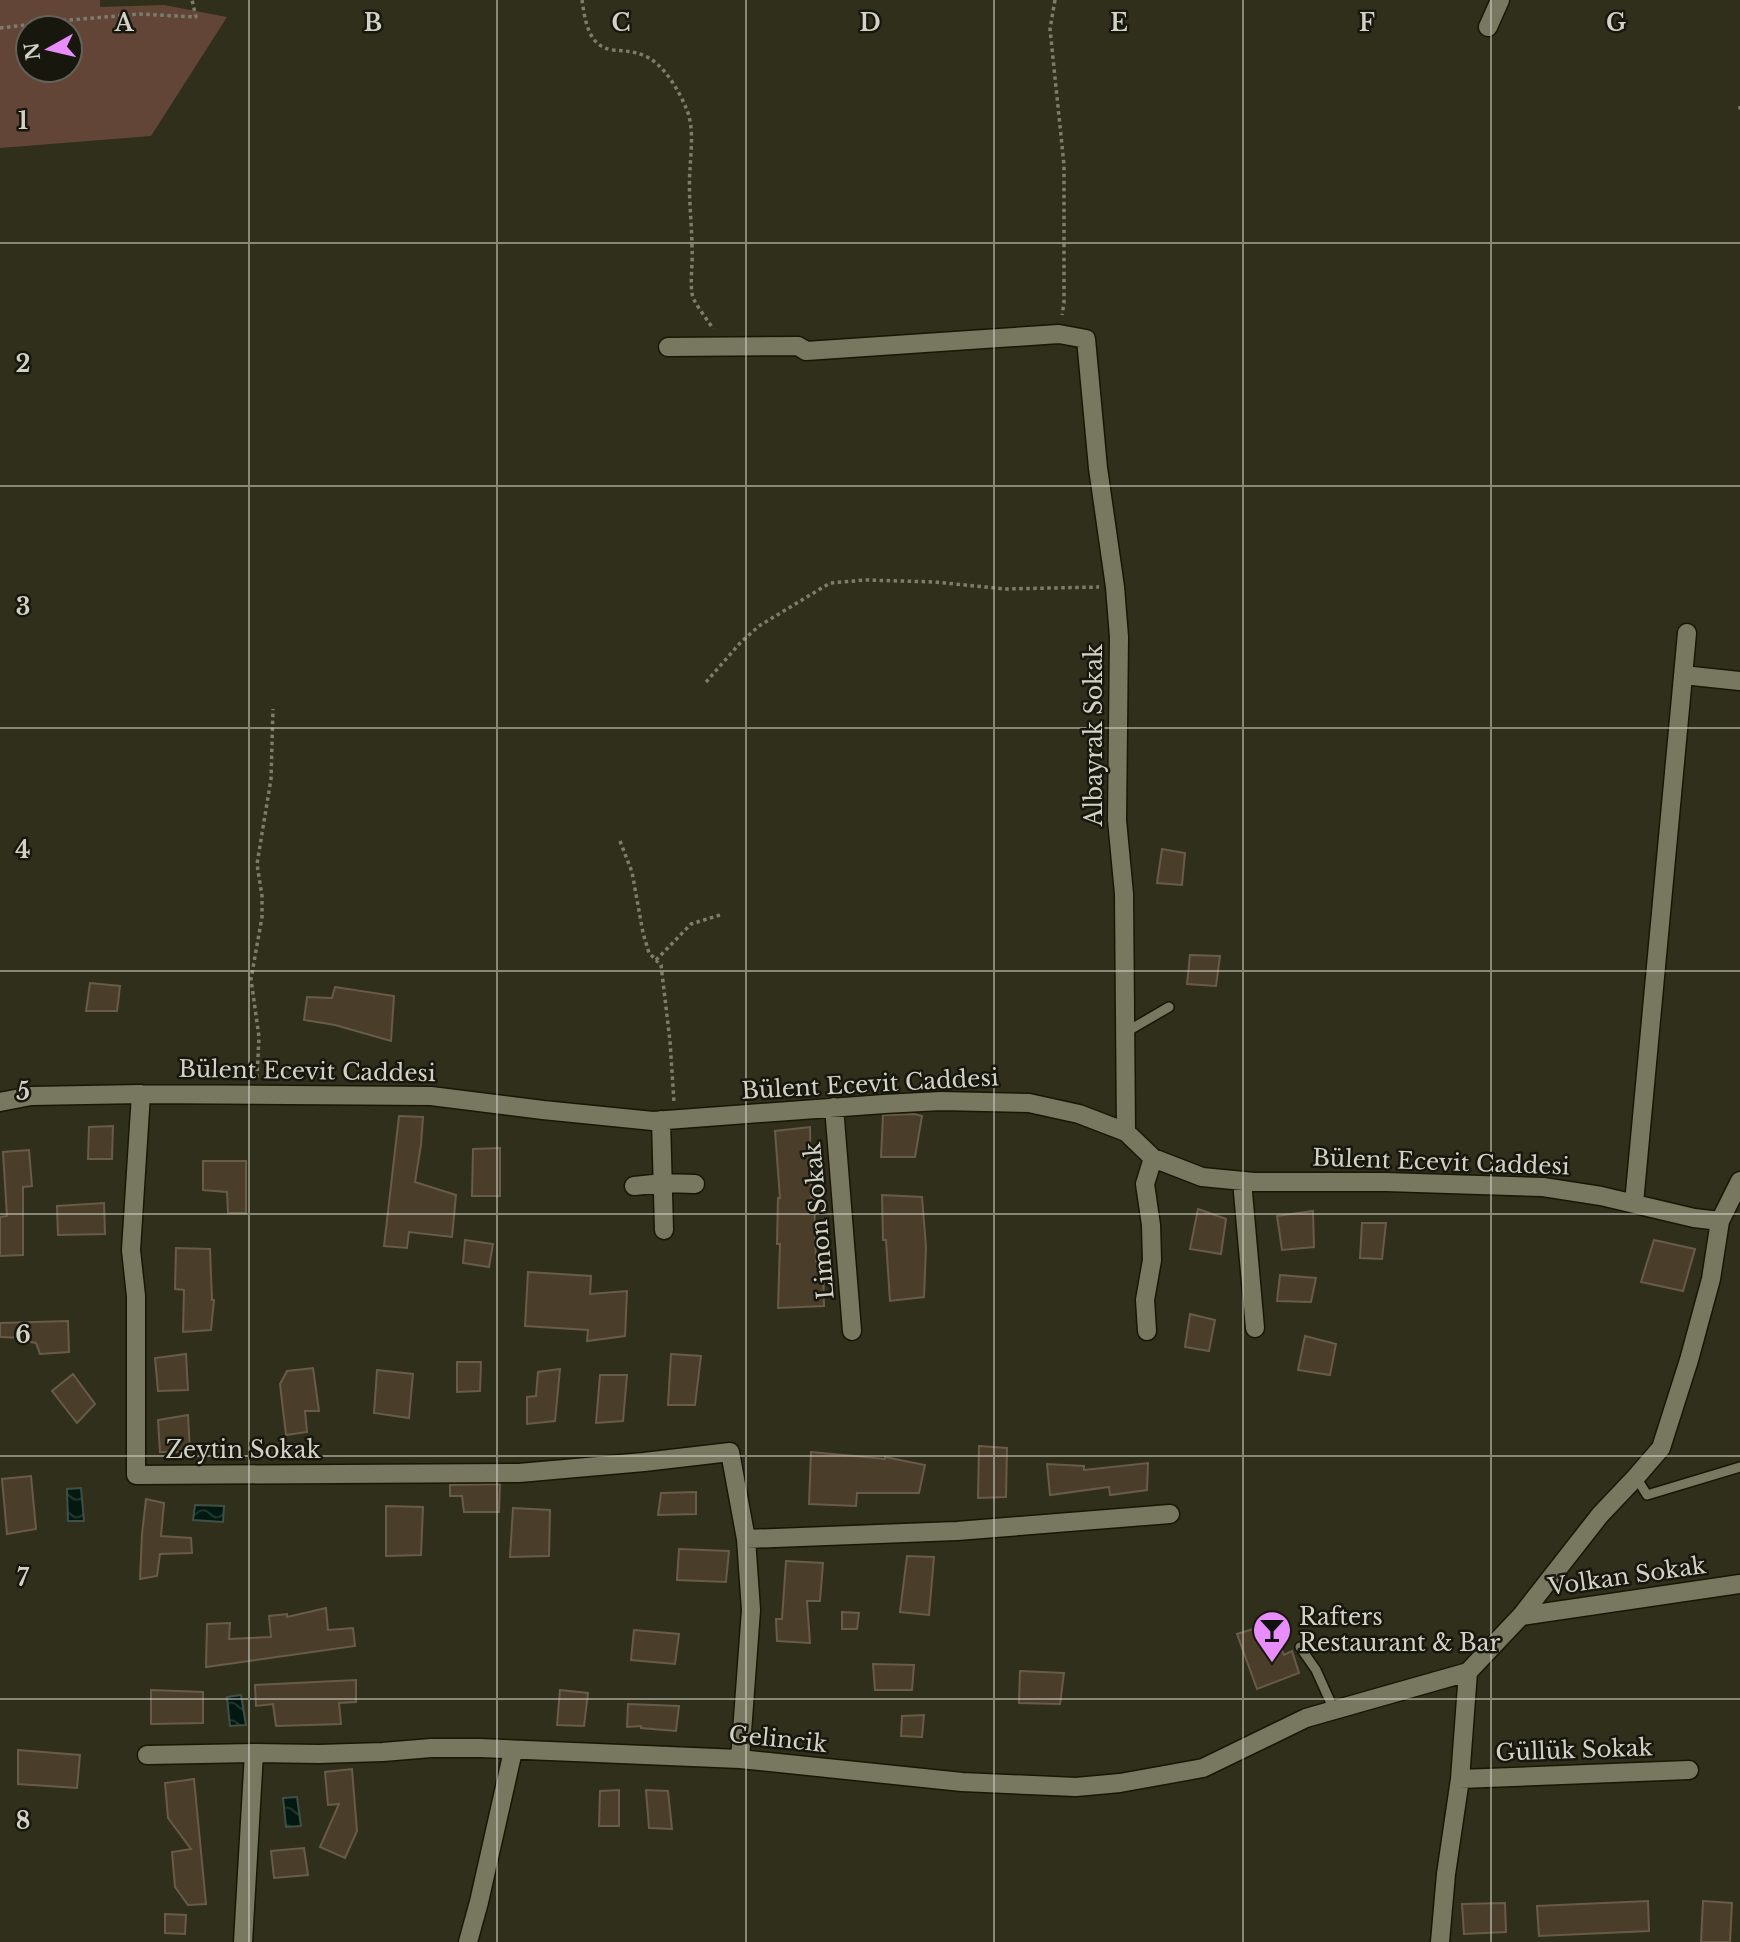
<svg xmlns="http://www.w3.org/2000/svg" width="1740" height="1942" font-family="'Libre Baskerville',serif">
<defs>
<pattern id="water-waves" width="16" height="10" patternUnits="userSpaceOnUse" patternTransform="scale(1.75)"><rect width="16" height="10" fill="#011910"/><path d="M0 5q4-4 8 0t8 0" fill="none" stroke="#253a31"/></pattern>
</defs>
<rect width="100%" height="100%" fill="#302f1b"/>
<path fill="#624536" fill-rule="evenodd" d="M0,0H100V7L164,5L227,17L151,136L0,148ZM28,28H70V70H28Z"/>
<path fill="url(#water-waves)" stroke="#405047" stroke-width="2" d="M81,1488L84,1521H68L67,1489Z
M195,1505L224,1506L223,1522L193,1520Z
M241,1695L246,1725L230,1726L227,1697Z
M297,1797L301,1826L286,1827L283,1798Z"/>
<path fill="#4a3e2b" stroke="#685b48" stroke-width="2" d="M1162,849L1185,853L1182,885L1157,883Z
M1190,955L1220,956L1216,986L1187,984Z
M90,983L120,986L117,1011H86Z
M335,987L394,996L391,1041L335,1025L304,1020L307,997L332,998Z
M914,1114L922,1116L915,1157H881L883,1115Z
M399,1116L423,1117L421,1145L415,1182L456,1195L452,1237L409,1232L407,1248L384,1246Z
M113,1126L112,1159H88L89,1127Z
M810,1127L811,1197H814L816,1261H823L824,1306L778,1308L780,1244H777L778,1198H780L775,1131Z
M500,1148V1196H472L473,1149Z
M29,1150L32,1186L23,1187V1255L0,1256V1217L7,1216L3,1152Z
M203,1161H246V1213H228L227,1192L203,1190Z
M882,1195L922,1197L926,1247L924,1297L890,1301L886,1240H883Z
M104,1203L105,1234L58,1235L57,1206Z
M1198,1209L1226,1219L1221,1254L1190,1249Z
M1313,1211L1314,1247L1282,1250L1277,1216Z
M1362,1223H1386L1382,1259L1360,1258Z
M465,1240L493,1244L489,1267L463,1263Z
M1654,1240L1695,1249L1683,1291L1641,1282Z
M176,1248L210,1249L212,1300H214L211,1330L183,1332L184,1290L175,1289Z
M528,1272L591,1276L590,1294L627,1291L625,1336L587,1341L588,1330L525,1326Z
M1280,1275L1316,1278L1311,1302L1277,1301Z
M1190,1314L1215,1320L1209,1351L1185,1347Z
M68,1321L69,1352L40,1354L36,1343L25,1341V1338L0,1337V1323Z
M1305,1336L1336,1344L1330,1375L1298,1370Z
M186,1354L188,1390L158,1391L155,1358Z
M671,1354L701,1356L695,1405H668Z
M457,1362H481L480,1391L457,1392Z
M313,1368L319,1411H305L307,1432L286,1435L280,1384L287,1371Z
M560,1369L555,1421L527,1424V1397L536,1396L538,1372Z
M377,1370L413,1374L409,1418L374,1413Z
M73,1374L95,1404L77,1423L52,1391Z
M600,1375H627L623,1421L596,1423Z
M188,1415L190,1452H160L158,1420Z
M979,1446L1007,1448L1006,1497L978,1498Z
M811,1452L885,1459V1457L925,1465L919,1493H857L856,1506L809,1504Z
M1148,1463L1147,1490L1110,1495L1109,1487L1050,1495L1047,1464L1084,1466V1470Z
M31,1476L36,1529L7,1534L2,1479Z
M500,1484L499,1512H464L462,1496H450V1485Z
M696,1492V1514L658,1515L661,1493Z
M146,1499L164,1503L161,1536L191,1538L192,1553L160,1554L157,1576L140,1579L142,1534Z
M386,1506L423,1507L421,1555L386,1556Z
M513,1508L550,1510L549,1556L510,1557Z
M679,1549L729,1551L726,1582L677,1580Z
M907,1556L934,1557L929,1615L900,1612Z
M786,1561L823,1563L820,1601H807L810,1643L777,1641L776,1619H782Z
M326,1608L328,1630L353,1628L355,1646L206,1667L207,1624L230,1623L229,1639L271,1637L269,1616L287,1614V1617Z
M842,1612L859,1613L857,1629H842Z
M1263,1626L1275,1652L1281,1649L1284,1655L1292,1651L1299,1673L1257,1689L1237,1634Z
M634,1630L679,1634L675,1664L631,1660Z
M873,1664L914,1665L912,1690H875Z
M1020,1671L1064,1673L1060,1704L1019,1703Z
M356,1680V1702L339,1703L341,1724L276,1726L273,1704L256,1706L255,1685Z
M151,1690L203,1692V1723L151,1724Z
M560,1690L588,1693L584,1726L557,1725Z
M628,1704L679,1706L676,1731L641,1728V1726L627,1727Z
M924,1715L922,1737L901,1736L902,1716Z
M18,1750L80,1755L77,1788L18,1784Z
M352,1769L357,1831L345,1858L320,1847L339,1804L328,1805L325,1772Z
M194,1779L206,1904L188,1905L175,1887L172,1852L191,1849L168,1818L165,1783Z
M619,1790V1826H599L600,1791Z
M646,1790L668,1791L672,1829L649,1828Z
M304,1848L308,1875L274,1878L271,1851Z
M1648,1901L1649,1931L1539,1936L1537,1906Z
M1703,1901L1732,1903L1730,1942H1701Z
M1505,1903L1506,1932L1464,1934L1462,1904Z
M165,1914L186,1915L185,1934L165,1933Z"/>
<g fill="none" stroke-linecap="round" stroke-linejoin="round">
<defs>
<path id="lane" d="M1126,1032L1169,1007
M1636,1477L1647,1495L1740,1467
M1300,1647L1316,1670L1334,1710"/>
<path id="street" d="M1488,27L1500,0
M668,347L798,346L806,351L1059,334L1086,339L1098,468L1115,587L1119,637L1117,820L1124,894L1126,1132
M1683,675L1740,681
M141,1094L131,1250L136,1296V1475L519,1473L644,1462L730,1452L746,1539L751,1610L740,1759
M0,1102L31,1096L141,1094L431,1096L543,1110L653,1121L884,1104L941,1101L1029,1103L1079,1114L1126,1132L1153,1158L1202,1177L1254,1182H1386L1543,1187L1601,1196L1694,1218L1720,1221L1740,1181
M834,1107L852,1331
M661,1120L664,1230
M1242,1181L1255,1328
M634,1186L663,1183L695,1184
M1634,1203L1687,633
M1147,1331L1145,1300L1152,1260L1151,1225L1145,1184L1153,1158
M746,1539L957,1531L1170,1514
M1521,1616L1740,1584
M147,1755L254,1753
M1460,1779L1689,1770
M243,1942L254,1753L319,1754L383,1752L431,1748H480L740,1759L962,1782L1076,1787L1120,1783L1203,1768L1306,1718L1468,1672
M468,1942L479,1902L513,1751
M1440,1942L1446,1874L1460,1779L1468,1672L1521,1616L1600,1515L1636,1477L1661,1448L1689,1360L1711,1279L1720,1221"/>
</defs>
<use href="#lane" stroke="#181704" stroke-width="12"/>
<use href="#street" stroke="#181704" stroke-width="21"/>
<path stroke="#7d7d6d" stroke-width="3.5" stroke-dasharray="3.5 3.5" stroke-linecap="butt" d="M582,0C585,20 588,47 613,50C624,51 634,51 645,56C664,64 679,91 687,110C694,128 691,150 690,169C688,195 692,223 692,249C693,263 690,279 692,293C692,301 708,320 713,329
M1055,0L1050,29L1064,165V303L1062,315
M0,28L58,21L140,14L196,17L192,0
M1740,106V110
M706,682L741,642L759,626L830,583L866,580L935,582L1005,589L1099,587
M620,841L632,872L643,933L649,953L661,965L670,1041L674,1102
M656,960L691,924L720,915
M257,1078L259,1037L251,979L262,917V896L257,864L271,779L273,709"/>
<use href="#lane" stroke="#787760" stroke-width="9"/>
<use href="#street" stroke="#787760" stroke-width="18"/>
</g>
<path fill="none" stroke="#d2d2c6" stroke-width="2" stroke-opacity="0.55" d="M249,0V1942M497,0V1942M746,0V1942M994,0V1942M1243,0V1942M1491,0V1942M0,243H1740M0,486H1740M0,728H1740M0,971H1740M0,1214H1740M0,1456H1740M0,1699H1740"/>
<defs>
<symbol id="bar-pin" viewBox="-11 -11 22 30"><path d="M0 17L-7.5 6A9.5 9.5 0 1 1 7.5 6Z" fill="#e98dfd" stroke="#17170e"/><path d="M-6-5H6L.8 .8V4.5H3.5V6h-7V4.5H-.8V.8Z" fill="#111"/></symbol>
</defs>
<g fill-rule="evenodd">
<use href="#bar-pin" x="1250" y="1608" width="44" height="60"/>
</g>
<g text-anchor="middle" dominant-baseline="central" stroke-width="5" stroke-linejoin="round" paint-order="stroke">
<g font-size="23" fill="#d2d2c6" stroke="#17170e">
<text transform="translate(1094 735) rotate(-90)">Albayrak Sokak</text>
<text transform="translate(307 1071) rotate(1)">Bülent Ecevit Caddesi</text>
<text transform="translate(870 1084) rotate(-3)">Bülent Ecevit Caddesi</text>
<text transform="translate(1441 1162) rotate(2)">Bülent Ecevit Caddesi</text>
<text transform="translate(819 1221) rotate(-95)">Limon Sokak</text>
<text x="243" y="1450">Zeytin Sokak</text>
<text transform="translate(1627 1576) rotate(-8)">Volkan Sokak</text>
<text transform="translate(778 1739) rotate(6)">Gelincik</text>
<text transform="translate(1574 1750) rotate(-2)">Güllük Sokak</text>
</g>
<g font-size="23" fill="#d2d2c6" stroke="#17170e" text-anchor="start">
<text x="1299" y="1617">Rafters<tspan x="1299" dy="26">Restaurant &amp; Bar</tspan></text>
</g>
</g>
<g font-size="23" text-anchor="middle" font-weight="bold" fill="#d2d2c6" stroke="#17170e" stroke-width="5" stroke-linejoin="round" paint-order="stroke">
<text x="124" y="31">A</text>
<text x="373" y="31">B</text>
<text x="621" y="31">C</text>
<text x="870" y="31">D</text>
<text x="1119" y="31">E</text>
<text x="1367" y="31">F</text>
<text x="1616" y="31">G</text>
<text x="23" y="129">1</text>
<text x="23" y="372">2</text>
<text x="23" y="615">3</text>
<text x="23" y="858">4</text>
<text x="23" y="1100">5</text>
<text x="23" y="1343">6</text>
<text x="23" y="1586">7</text>
<text x="23" y="1829">8</text>
</g>
<g transform="translate(49 49) rotate(262)"><circle r="33" fill="#17170e" stroke="#626258" stroke-width="2"/>
<path d="M0-5L12 26L0 18L-12 26Z" fill="#e98dfd"/>
<text y="-10" font-size="19" font-weight="bold" text-anchor="middle" fill="#d2d2c6">N</text>
</g>
</svg>
